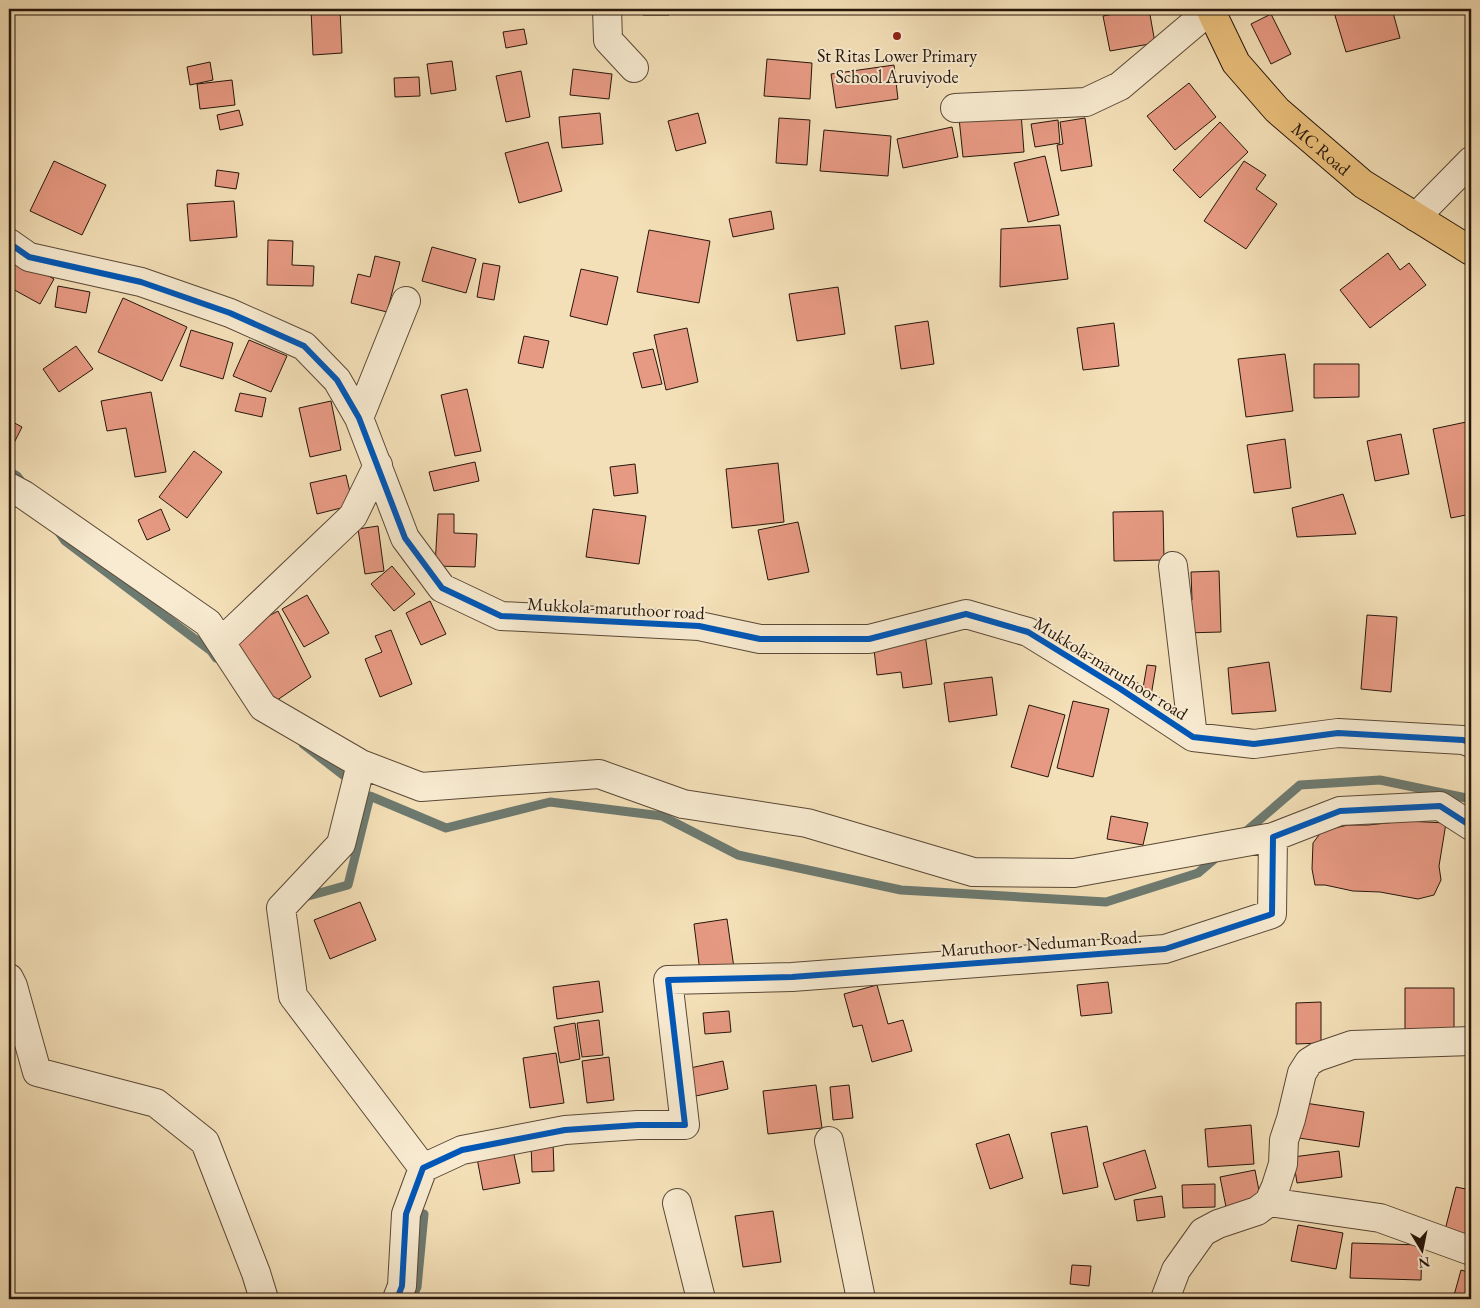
<svg xmlns="http://www.w3.org/2000/svg" width="1480" height="1308" font-family="'EB Garamond',serif">
<rect width="100%" height="100%" fill="#f4e0b8"/>
<filter id="stains"><feTurbulence type="fractalNoise" baseFrequency=".004" numOctaves="4"/><feColorMatrix values="0 0 0 0 .2 0 0 0 0 .09 0 0 0 0 .02 0 0 0 .5 -.17"/></filter>
<radialGradient id="worn" r=".72"><stop offset=".6" stop-color="#630" stop-opacity="0"/><stop offset="1" stop-color="#630" stop-opacity=".3"/></radialGradient>
<g fill="none" stroke-linecap="round" stroke-linejoin="round">
<path stroke="#6d7a70" stroke-width="9" d="M9,471L17,476L23,484
M58,531L65,541L211,651L216,658
M303,744L352,782
M1243,834L1300,785L1380,780L1471,799
M301,898L348,885L370,796L446,828L550,802L662,816L738,855L901,890L1106,902L1198,873L1218,856
M411,1299L417,1287L424,1214"/>
</g>
<path fill="#e79a83" stroke="#26160b" d="M311,9H340L342,53L313,55Z
M643,9H669V15H643Z
M1140,9H1149L1155,43L1110,51L1103,16Z
M1333,9H1392L1400,38L1346,52Z
M1271,14L1291,54L1271,64L1251,24Z
M524,29L527,44L506,48L503,32Z
M767,59L812,63L810,99L764,96Z
M452,61L456,90L431,94L427,64Z
M210,62L213,80L190,85L187,67Z
M894,65L898,99L836,108L831,74Z
M573,69L612,74L609,99L570,95Z
M521,71L530,117L506,122L496,76Z
M419,77L420,96L395,97L394,78Z
M232,80L235,105L200,109L197,84Z
M1189,83L1216,117L1175,150L1147,116Z
M239,110L243,125L220,130L217,115Z
M600,113L603,144L562,148L559,117Z
M698,113L706,143L676,151L668,121Z
M1021,113L1024,152L963,157L959,118Z
M779,118L810,120L807,165L776,163Z
M1085,118L1092,166L1061,171L1057,145L1063,144L1060,122Z
M1058,120L1060,143L1035,147L1031,124Z
M1220,122L1248,152L1200,198L1173,170Z
M952,127L958,157L903,168L897,139Z
M824,130L891,136L888,176L820,171Z
M548,142L562,191L519,203L505,153Z
M1045,156L1059,215L1028,222L1014,163Z
M54,161L106,185L82,235L30,211Z
M1244,161L1266,175L1256,189L1277,204L1246,249L1204,221Z
M217,170L239,173L236,189L215,186Z
M234,201L237,237L190,241L187,204Z
M771,211L774,229L733,237L729,219Z
M1060,225L1068,279L1000,287L1001,229Z
M649,230L710,241L699,303L637,292Z
M268,240L293,241L292,265L314,266L313,286L267,285Z
M432,247L476,259L466,293L422,281Z
M1388,253L1400,270L1409,263L1426,285L1370,328L1340,290Z
M375,256L400,262L387,312L351,303L358,274L370,277Z
M18,259L54,279L40,304L9,287V276Z
M483,263L500,266L494,300L477,297Z
M581,269L618,277L607,325L570,316Z
M58,286L90,292L86,313L55,307Z
M838,287L845,334L797,341L789,294Z
M123,298L187,327L162,381L98,352Z
M928,321L934,364L901,369L895,326Z
M1114,323L1119,366L1083,370L1077,328Z
M687,328L698,382L666,390L654,335Z
M191,330L233,343L223,379L180,366Z
M524,336L549,341L543,368L518,363Z
M249,340L287,356L271,392L233,376Z
M76,346L93,369L59,392L43,369Z
M653,349L662,384L642,388L633,353Z
M1285,354L1293,411L1246,417L1238,359Z
M1314,364H1359V397L1314,398Z
M1468,364H1471V390Z
M467,389L481,451L455,456L441,395Z
M151,392L166,472L135,477L126,428L107,431L101,401Z
M240,393L266,398L262,417L235,411Z
M331,401L341,450L310,457L299,408Z
M9,420L22,427L13,445L9,443Z
M1471,421V514L1451,518L1433,429Z
M1401,434L1409,474L1375,481L1367,441Z
M1285,439L1291,488L1254,493L1247,445Z
M194,451L222,472L187,518L159,497Z
M475,462L479,481L434,491L429,472Z
M778,463L784,522L732,528L726,469Z
M635,464L638,493L614,496L610,467Z
M346,475L353,505L317,514L310,483Z
M1343,494L1356,534L1297,537L1292,508Z
M161,509L170,530L147,540L138,520Z
M593,509L646,516L639,564L586,557Z
M1163,511L1164,560L1114,561L1113,512Z
M438,514H454V533L477,534L475,567L435,566Z
M798,522L809,572L768,580L758,530Z
M378,526L384,571L365,574L358,529Z
M392,566L415,594L394,611L371,584Z
M1219,571L1221,632L1185,633L1184,600H1192L1191,572Z
M307,595L329,633L304,647L282,609Z
M430,601L446,634L421,645L406,613Z
M278,611L311,677L267,707L226,639Z
M1367,615L1397,617L1391,692L1361,689Z
M391,630L412,684L380,697L365,659L382,652L375,636Z
M925,634L932,684L903,688L901,672L877,675L873,641Z
M1269,662L1276,711L1232,714L1228,668Z
M1147,665L1156,666L1151,696L1142,694Z
M992,677L997,715L949,722L944,683Z
M1073,701L1109,709L1093,777L1057,768Z
M1029,705L1065,715L1048,777L1011,767Z
M1111,816L1148,823L1143,845L1107,839Z
M1406,821L1446,823L1439,866L1441,880L1434,895L1418,899L1380,892L1353,891L1325,885H1315L1312,869L1313,843L1322,831L1348,825H1368Z
M360,902L376,940L330,959L314,920Z
M727,919L734,968L700,972L694,924Z
M599,981L603,1012L557,1019L553,987Z
M1108,982L1112,1013L1081,1016L1077,985Z
M877,985L888,1024L903,1020L912,1051L872,1062L862,1025L853,1027L844,994Z
M1405,988H1454V1032L1405,1031Z
M1321,1002V1043L1296,1044V1003Z
M729,1011L731,1032L705,1034L703,1013Z
M599,1020L603,1055L582,1057L577,1023Z
M575,1023L580,1059L560,1063L554,1027Z
M556,1053L564,1103L530,1108L523,1058Z
M609,1057L614,1100L587,1103L582,1061Z
M723,1061L728,1089L696,1096L690,1068Z
M816,1085L822,1128L768,1134L763,1091Z
M849,1085L853,1118L833,1120L830,1087Z
M1305,1103L1364,1112L1359,1147L1299,1138Z
M1251,1125L1254,1164L1208,1167L1205,1129Z
M1087,1126L1098,1187L1063,1194L1051,1133Z
M1009,1134L1023,1178L990,1189L976,1144Z
M553,1142L554,1171L532,1172L531,1143Z
M512,1145L520,1183L483,1190L476,1153Z
M1145,1150L1156,1188L1115,1200L1103,1163Z
M1339,1151L1342,1177L1297,1183L1293,1157Z
M1255,1170L1261,1201L1226,1207L1220,1177Z
M1215,1184V1207L1183,1208L1182,1185Z
M1456,1187L1471,1190V1237L1445,1230Z
M1162,1196L1165,1217L1137,1221L1134,1200Z
M773,1211L781,1262L743,1267L735,1216Z
M1298,1225L1343,1233L1336,1269L1291,1261Z
M1352,1243L1422,1245L1421,1280L1350,1278Z
M1072,1265L1091,1266L1089,1286L1070,1284Z
M1461,1270L1471,1273V1299H1453Z"/>
<g fill="none" stroke-linecap="round" stroke-linejoin="round">
<defs>
<path id="minor" d="M607,9L608,40L634,68
M955,108L1086,102L1120,86L1210,10
M1416,217L1471,161
M9,243L29,257L141,282L230,313L304,346L337,380L359,418L405,538L442,588L501,616L699,626L760,639H869L966,614L1028,632L1119,688L1193,737L1254,744L1338,733L1463,740L1471,743
M359,418L406,301
M9,487L24,495L208,623L263,707L361,764L421,787L599,774L683,804L807,823L973,872L1074,873L1273,837
M1173,566L1193,737
M221,642L353,516L378,465
M361,764L341,844L281,908L293,996L423,1168
M9,978L13,986L37,1072L156,1103L205,1142L256,1273L264,1299
M829,1141L861,1299
M1269,1202L1380,1218L1471,1251
M677,1203L701,1299
M397,1299L402,1286L406,1214L423,1168L462,1150L565,1130L638,1125H685L668,980L792,977L1165,949L1272,914L1273,837L1340,811L1440,806L1471,826
M1165,1299L1176,1270L1203,1232L1218,1224L1257,1211L1269,1202L1276,1186L1283,1164L1284,1140L1291,1119L1302,1073L1309,1062L1317,1057L1352,1045L1471,1041"/>
<g id="major">
<path id="s1" d="M1210,9L1236,63L1277,110L1363,184L1471,251"/>
</g>
</defs>
<use href="#minor" stroke="#5a4836" stroke-width="30"/>
<use href="#major" stroke="#26160b" stroke-width="30"/>
<use href="#minor" stroke="#f8ebd1" stroke-width="28"/>
<use href="#major" stroke="#eac07c" stroke-width="28"/>
<defs>
<path id="cycleway" d="M9,243L29,257L141,282L230,313L304,346L337,380L359,418L405,538L442,588L501,616L699,626L760,639H869L966,614L1028,632L1119,688L1193,737L1254,744L1338,733L1463,740L1471,743
M397,1299L402,1286L406,1214L423,1168L462,1150L565,1130L638,1125H685L668,980L792,977L1165,949L1272,914L1273,837L1340,811L1440,806L1471,826"/>
</defs>
<use href="#cycleway" stroke="#f8ebd1" stroke-width="9"/>
<use href="#cycleway" stroke="#0057b8" stroke-width="6"/>
</g>
<circle fill="#8f2418" stroke="#f8ebd1" stroke-width="2" cx="897" cy="36" r="5"/>
<g text-anchor="middle" dominant-baseline="central" stroke-width="4" stroke-linejoin="round" paint-order="stroke">
<g font-size="18" fill="#26160b" stroke="#f8ebd1">
<text x="897" y="55">St Ritas Lower Primary<tspan x="897" dy="21">School Aruviyode</tspan></text>
</g>
<g font-size="18" fill="#26160b" stroke="#f8ebd1">
<text stroke="none"><textPath href="#s1" startOffset="181">MC Road</textPath></text>
<text transform="translate(616 608) rotate(3)">Mukkola-maruthoor road</text>
<text transform="translate(1111 668) rotate(32)">Mukkola-maruthoor road</text>
<text transform="translate(1041 943) rotate(-4)">Maruthoor- Neduman Road.</text>
</g>
</g>
<rect width="1480" height="1308" fill="none" stroke="#f4e0b8" stroke-width="30"/>
<rect x="10" y="10" width="1460" height="1288" fill="none" stroke="#26160b" stroke-width="2.5"/>
<rect x="15" y="15" width="1450" height="1278" fill="none" stroke="#26160b"/>
<g transform="translate(1422 1250) rotate(170)" stroke="#f8ebd1" stroke-width="4" paint-order="stroke">
<path d="M0-4L9 19L0 12L-9 19Z" fill="#26160b"/>
<text y="-8" font-size="14" font-weight="bold" text-anchor="middle" fill="#26160b">N</text>
</g>
<rect width="100%" height="100%" filter="url(#stains)"/>
<rect width="100%" height="100%" fill="url(#worn)"/>
</svg>
